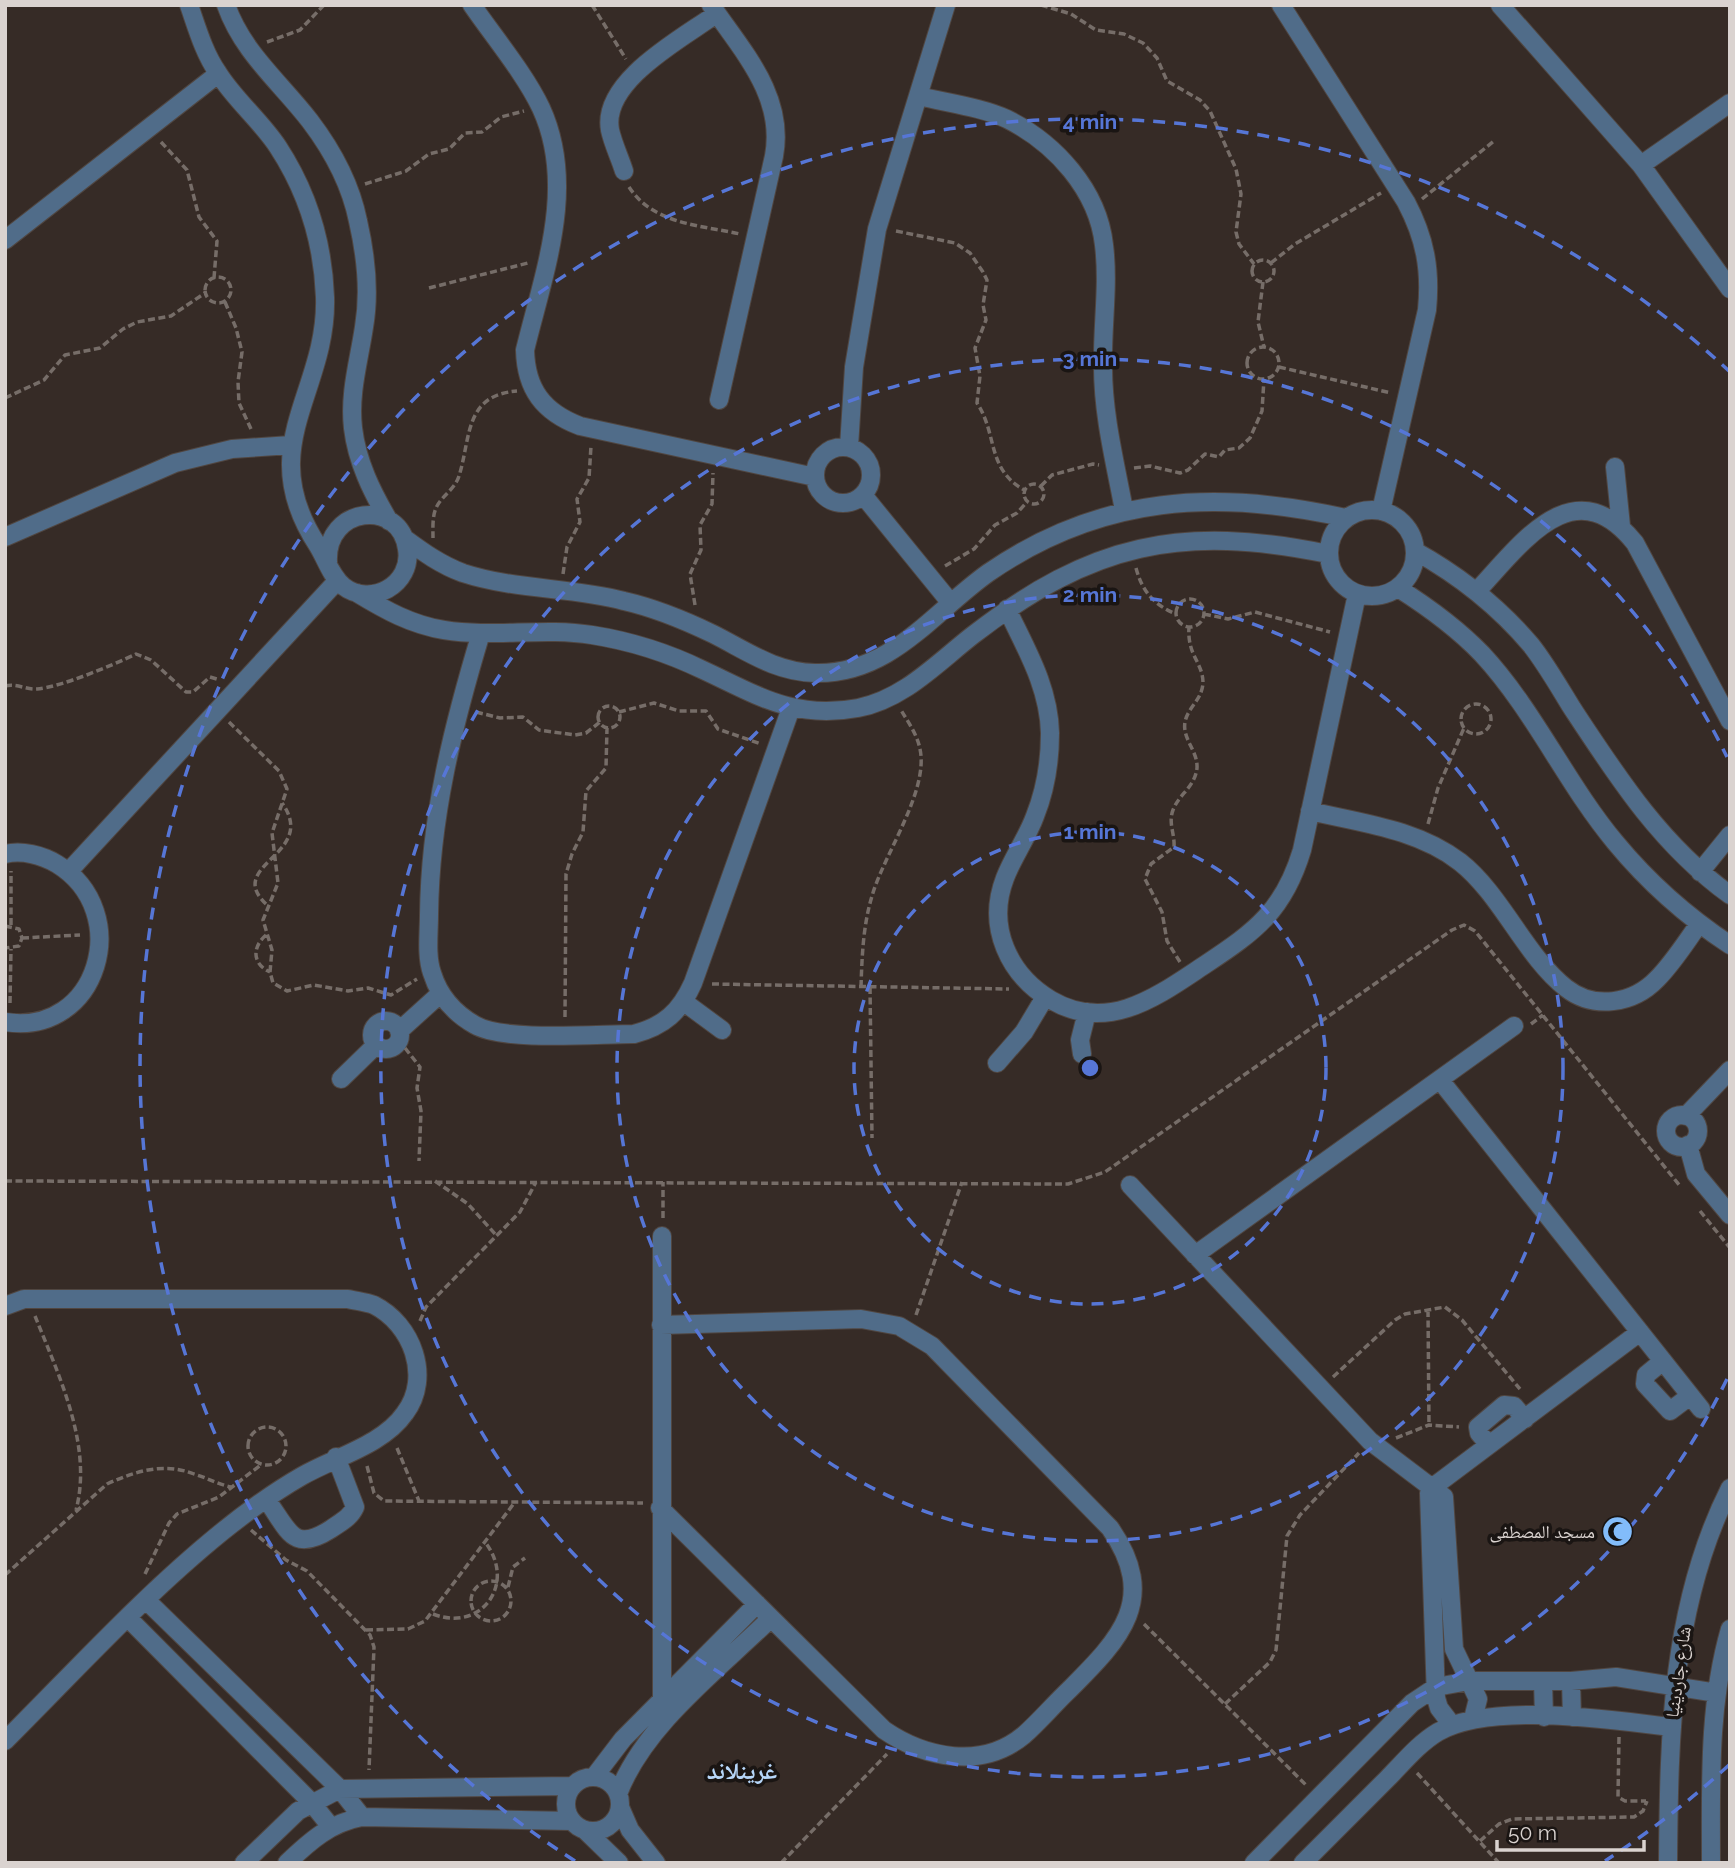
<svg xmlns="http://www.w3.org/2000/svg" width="1735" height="1868" font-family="Raleway,'Noto Naskh Arabic',sans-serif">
<rect width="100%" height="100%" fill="#362b26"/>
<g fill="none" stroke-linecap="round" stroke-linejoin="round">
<defs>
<path id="minor" d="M189,5C197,28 204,53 218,73C235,100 261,121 278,147C308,193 323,242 325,297C328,393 252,446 318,546C326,559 331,576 343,586C371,608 413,584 407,549C400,498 325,506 328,562
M226,5C243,53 280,82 310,121C332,150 351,186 358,221C366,256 370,292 364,327C359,361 349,393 353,428C357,462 372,492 389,521
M472,5C494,37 525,74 541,108C577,186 544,272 525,350C526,389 543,412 580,426L815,477
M711,5C743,52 785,96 774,156L719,400
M1281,5L1406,202C1425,238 1431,269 1427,310L1381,511
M1500,5L1641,165L1730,289
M919,96C947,103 981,107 1007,119C1055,143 1098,190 1104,245C1109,286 1102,326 1103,367C1103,415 1115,462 1124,510
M1641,165L1730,103
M624,171C620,158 613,144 610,130C601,81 683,38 716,14
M5,240L218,74
M849,447L854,367L877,229L946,5
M815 475a28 28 0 1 1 56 0a28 28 0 1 1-56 0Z
M1615,467L1621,526
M863,495L950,602
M1329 553a43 43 0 1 1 86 0a43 43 0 1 1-86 0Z
M5,537L175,463L232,449L291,445
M404,538C423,552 441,565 463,573C515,590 571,587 624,601C655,608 684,620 713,634C747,651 775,672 815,673C890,675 932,613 988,573C1101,495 1216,489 1346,518
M1415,551C1460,576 1498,606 1531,645C1546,664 1559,687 1572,708C1618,778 1661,845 1730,895
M1398,588C1428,607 1457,628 1482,654C1534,710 1566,783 1615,842C1648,882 1686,916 1730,945
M1477,591C1522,543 1574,467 1635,543L1730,721
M357,593C385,610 412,625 444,630C493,638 543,627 592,635C630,641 668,653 703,670C757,695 794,720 858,708C904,699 937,663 973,635C1092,543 1181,524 1328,554
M1007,609C1026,649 1049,687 1050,733C1050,760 1045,791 1035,816C1027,838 1013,857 1005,878C986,927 1009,975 1051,1000C1109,1034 1159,995 1206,964C1256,931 1284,910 1302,850L1357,594
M481,633C453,726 430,817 429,915C429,933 426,956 432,973C439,996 454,1013 475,1025C505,1042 596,1034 634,1034C664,1026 680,1012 693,983L791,708
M1310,811C1361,823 1417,829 1460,862C1501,894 1526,957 1566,988C1594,1010 1633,1004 1657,979C1673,963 1686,942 1699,924
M5,854C22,850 42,855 57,864C135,912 98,1037 5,1022
M69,871L337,581
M1700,872L1730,835
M684,1002L722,1030
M372 1035a14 14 0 1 1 28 0a14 14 0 1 1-28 0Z
M399,1031L440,994
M1082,1054L1080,1040L1087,1012
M997,1063L1024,1032L1045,997
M341,1079L376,1045
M1440,1080L1701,1409
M1666 1131a16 16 0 1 1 32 0a16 16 0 1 1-32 0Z
M1686,1116L1730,1070
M1688,1145L1696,1174L1730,1215
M1130,1185L1370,1441L1444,1497L1454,1649L1478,1699L1473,1719
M1195,1255L1514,1026
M5,1306L24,1299H348C356,1301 366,1302 374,1305C412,1324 432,1377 405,1413C383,1445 335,1457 302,1476C274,1492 248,1511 223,1531C145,1594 76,1670 5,1741
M1663,1361L1646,1375L1645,1384L1670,1411L1690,1396
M1489,1445L1479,1433L1478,1427L1504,1405L1514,1406L1525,1419
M266,1499C289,1530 292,1554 331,1529C341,1522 350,1518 355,1507L336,1457
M660,1508L884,1730C925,1758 982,1770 1024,1735C1040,1721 1054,1704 1070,1689C1121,1638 1159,1599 1110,1528L932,1346L899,1326L861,1319L661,1325
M147,1601L340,1789L362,1817
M128,1618L311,1802L331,1827
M1543,1681L1544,1717
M1571,1681L1572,1717
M662,1698V1236
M1452,1725L1439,1708L1436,1698L1429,1493L1433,1487L1640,1332
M566 1804a27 27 0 1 1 54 0a27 27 0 1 1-54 0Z
M594,1777L623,1739L757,1604
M618,1794C644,1725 719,1669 771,1618
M620,1807L630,1830L656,1863
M586,1831L619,1863
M244,1863L298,1811L340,1789L573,1786
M287,1863C310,1841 330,1823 362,1817L571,1821
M1254,1863L1412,1703L1436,1687L1469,1681H1571L1616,1677L1717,1693
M1303,1863C1331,1835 1359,1807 1387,1779C1403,1763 1418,1744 1438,1732C1490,1702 1610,1719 1670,1727
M1668,1863C1669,1735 1671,1605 1730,1488
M1711,1863C1711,1785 1708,1705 1730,1629"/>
</defs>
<use href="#minor" stroke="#504641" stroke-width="20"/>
<path stroke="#766d68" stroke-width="3.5" stroke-dasharray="7 3.5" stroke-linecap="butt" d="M592,5L626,59
M1041,5L1071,14L1096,30L1124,34L1143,43L1157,58L1167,81L1200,100L1210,111L1236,169L1241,194L1236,232L1239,244L1254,264
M267,42L300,30L324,5
M161,142L187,170L199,217L217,241L214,278
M365,184L406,171L429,154L449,149L465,133L482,132L501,117L524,111
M629,187C653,224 699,225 740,234
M1422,199L1494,141
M896,231L955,243L970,253L983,272L987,280L983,305L986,320L975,348L980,376L977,403C998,435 986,468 1024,490
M1252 271a11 11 0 1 1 22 0a11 11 0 1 1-22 0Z
M1271,263L1295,244L1381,193
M205 290a13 13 0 1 1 26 0a13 13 0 1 1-26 0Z
M1263,282L1258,322L1264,347
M429,288L528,263
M225,302L236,328L242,352L238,382L239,403L251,429
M1247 363a16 16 0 1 1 32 0a16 16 0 1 1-32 0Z
M1279,367L1391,393
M5,398L44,380L65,355L100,348L123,329L137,322L171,316L205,293
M1134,468L1150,466L1180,473L1188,470L1205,454L1219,457L1225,450L1239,448L1250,438L1262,411L1264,379
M1024 494a10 10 0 1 1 20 0a10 10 0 1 1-20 0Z
M1041,486L1052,475L1093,464L1099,465
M433,538C433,528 432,515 437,506C443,495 455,489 459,476C471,438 464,395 517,391
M945,566L974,549L995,525L1017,513L1027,502
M1136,568C1142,591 1154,605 1176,614
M563,574L567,547L580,522L577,499L589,478L591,446
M1176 613a14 14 0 1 1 28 0a14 14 0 1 1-28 0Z
M695,605L690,574L701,550L700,525L712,504L713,473
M1204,614L1228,619L1255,612L1330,632
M5,686C17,683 26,690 37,689C61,687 113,665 136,654L151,660L186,692H193L210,677L220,680
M1461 719a15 15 0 1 1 30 0a15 15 0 1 1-30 0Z
M598 717a11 11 0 1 1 22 0a11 11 0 1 1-22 0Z
M476,712L500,718L523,717L539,730L575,735L586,733L600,722
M619,712L654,703L679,711H706L718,729L761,744
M229,722L279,771L287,789L272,833L278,883L263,920L272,950L270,972L273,983L287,991L314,985L348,991L368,988L391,995L417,979
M1428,824L1438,788L1464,728
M266,904C224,864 319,855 282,803
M11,925V871
M5,926L19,929L22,938L19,946L5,948
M266,935C252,947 252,964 270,972
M22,938L80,935
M1180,962L1167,941L1162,912L1145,879L1151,864L1174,847C1175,834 1168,823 1173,810C1179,794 1195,787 1197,768C1198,751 1182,739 1185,722C1188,707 1202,700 1203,683C1203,662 1187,656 1189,627
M712,984L1009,989
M861,987C862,956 863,926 872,896C884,854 929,791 920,749C917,734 908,722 901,710
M870,987L872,1138
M10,1003L11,949
M565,1017L566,874L572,854L583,832L586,791L606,768L607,728
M1531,1024L1543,1015
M405,1048L420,1067L417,1088L421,1111L419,1161
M5,1181L1068,1184L1105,1172L1452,930L1464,925L1475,931L1680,1186
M435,1181L468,1204L496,1235
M1700,1211L1730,1248
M663,1218V1182
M1428,1310L1429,1425
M916,1315L962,1182
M35,1316C59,1376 93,1446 76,1510
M420,1321L426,1307L520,1212L536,1182
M1333,1377L1395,1320L1405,1314L1445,1307L1462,1320L1520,1389
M248 1446a19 19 0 1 1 38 0a19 19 0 1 1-38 0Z
M1396,1438L1429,1425L1459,1427
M397,1448L419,1501
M367,1466L374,1493L384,1501L643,1503
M251,1530L286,1560L307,1571L370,1635L374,1647L369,1770
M145,1574L169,1523L177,1514L219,1497L262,1464
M5,1575L107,1484C136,1471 164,1462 194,1474C207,1478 218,1484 231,1487
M471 1601a20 20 0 1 1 40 0a20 20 0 1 1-40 0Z
M508,1587L513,1567L525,1558
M433,1614C482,1633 517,1583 485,1542
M1144,1624L1307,1786
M366,1630L408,1629L425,1621L515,1502
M1225,1704L1270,1662L1276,1650L1287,1536L1300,1515L1359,1453
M1619,1737L1618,1797L1625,1801H1646
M1417,1773L1499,1863
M1480,1841L1499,1824L1512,1819L1634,1817L1643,1811L1647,1801
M367,1863H391
M781,1863L887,1754"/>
<use href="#minor" stroke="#506c89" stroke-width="18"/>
</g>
<g fill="none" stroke="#5676d6" stroke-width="3.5" stroke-dasharray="12 9">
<circle cx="1090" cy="1068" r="236"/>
<circle cx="1090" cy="1068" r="473"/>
<path d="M1727 1379A709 709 0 1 1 1727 757"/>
<path d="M1729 1765A946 946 0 0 1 1605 1861M575 1861A946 946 0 1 1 1729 371"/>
</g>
<defs>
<symbol id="mosque-disc" viewBox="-11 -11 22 22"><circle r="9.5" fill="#82bcfa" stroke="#1a1513"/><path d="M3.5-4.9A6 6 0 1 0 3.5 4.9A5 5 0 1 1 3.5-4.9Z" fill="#111"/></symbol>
</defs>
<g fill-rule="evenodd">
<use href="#mosque-disc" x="1600" y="1514" width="35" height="35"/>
</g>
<g text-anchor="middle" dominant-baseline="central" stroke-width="7" stroke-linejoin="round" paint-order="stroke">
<g font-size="18" fill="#dad3d0" stroke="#1a1513" text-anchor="end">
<text x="1595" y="1531">مسجد المصطفى</text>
</g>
<g font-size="18" fill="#dad3d0" stroke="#1a1513">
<text transform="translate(1678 1672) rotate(-82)">شارع جاردينيا</text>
</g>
<g font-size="24" font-weight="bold" fill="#b6d6f9" stroke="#1a1513">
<text x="742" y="1770">غرينلاند</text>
</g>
</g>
<circle cx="1090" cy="1068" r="10" fill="#5676d6" stroke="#1a1513" stroke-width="3.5"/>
<g font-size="21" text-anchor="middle" font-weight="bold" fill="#5676d6" stroke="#1a1513" stroke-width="7" stroke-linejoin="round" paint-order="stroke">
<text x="1090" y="129">4 min</text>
<text x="1090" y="366">3 min</text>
<text x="1090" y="602">2 min</text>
<text x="1090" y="839">1 min</text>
</g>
<rect width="1735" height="1868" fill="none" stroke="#dad3d0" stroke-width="14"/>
<path d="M1497 1840v10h147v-10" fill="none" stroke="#dad3d0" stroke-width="3.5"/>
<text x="1508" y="1840" font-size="21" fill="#dad3d0" stroke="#1a1513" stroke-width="5" paint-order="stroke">50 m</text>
</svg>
